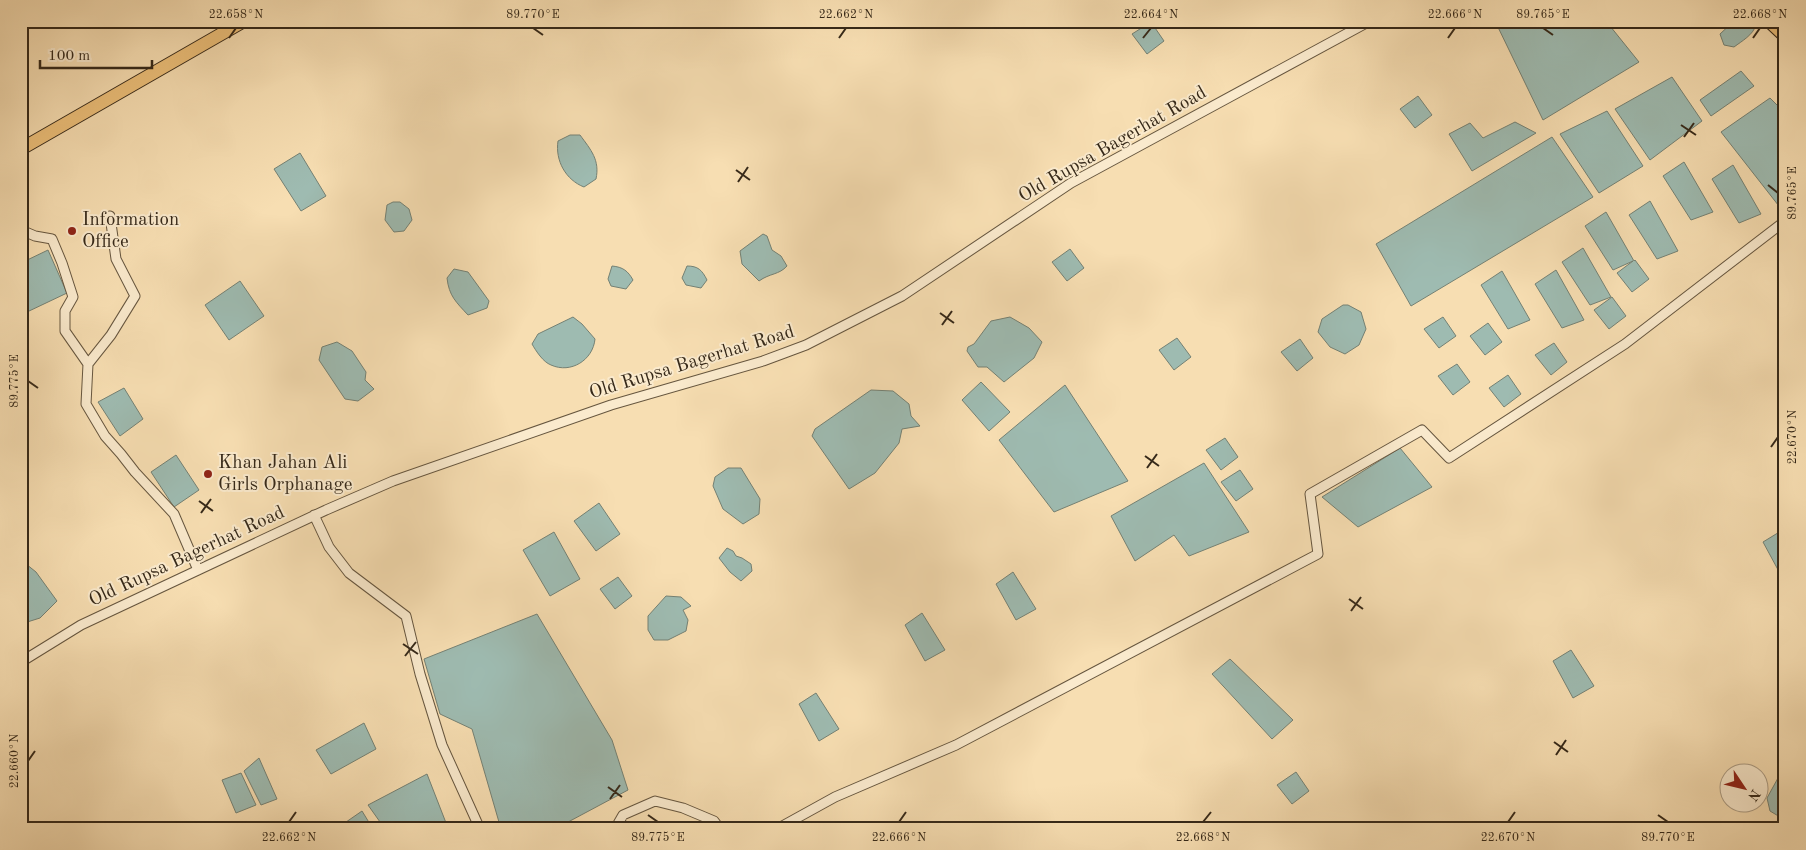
<svg xmlns="http://www.w3.org/2000/svg" width="1806" height="850" font-family="'Old Standard TT',serif">
<rect width="100%" height="100%" fill="#f7deb2"/>
<filter id="stains"><feTurbulence type="fractalNoise" baseFrequency=".004" numOctaves="4"/><feColorMatrix values="0 0 0 0 .2 0 0 0 0 .09 0 0 0 0 .02 0 0 0 .5 -.17"/></filter>
<radialGradient id="worn" r=".72"><stop offset=".6" stop-color="#630" stop-opacity="0"/><stop offset="1" stop-color="#630" stop-opacity=".3"/></radialGradient>
<path fill="#9ebbb1" stroke="#748174" d="M1495,21H1606L1639,62L1543,120Z
M1734,21H1754L1756,25C1753,35 1742,41 1734,47L1724,45L1720,34Z
M1151,22L1164,41L1147,54L1132,34Z
M1741,71L1754,86L1711,116L1700,100Z
M1672,77L1702,121L1650,160L1615,109Z
M1418,96L1432,115L1415,128L1400,109Z
M1770,98L1785,113V207L1782,210L1721,132Z
M1607,111L1643,166L1599,193L1560,134Z
M1515,122L1536,133L1472,171L1449,134L1470,123L1483,138Z
M570,135H580C591,150 600,160 596,179L584,187C566,180 555,161 558,141Z
M1552,137L1593,197L1411,306L1376,244Z
M300,153L326,196L301,211L274,169Z
M1684,162L1713,212L1691,220L1663,176Z
M1733,165L1761,214L1739,223L1712,179Z
M1650,201L1678,251L1657,259L1629,215Z
M393,202H400L409,209L412,220L404,231L394,232L385,220L387,205Z
M1606,212L1634,261L1635,260L1649,279L1632,292L1617,273L1633,261L1613,270L1585,226Z
M763,234L767,236L772,250L781,256L787,266C779,275 770,273 759,281L742,264L740,251Z
M1583,248L1611,297L1590,305L1562,262Z
M1070,249L1084,268L1067,281L1052,262Z
M48,250L67,293L27,312L21,300V263Z
M612,266C623,267 628,271 633,280L626,289L611,286L608,279Z
M687,266C698,266 702,270 707,280L701,288L686,285L682,278Z
M454,269L468,272L489,301L487,308L468,315C456,302 449,296 447,278Z
M1556,270L1584,320L1562,328L1535,284Z
M1502,271L1530,320L1508,329L1481,285Z
M240,281L264,316L229,340L205,305Z
M1612,297L1626,316L1609,329L1594,310Z
M1343,305H1348L1361,312L1366,329L1359,345L1345,354L1330,347L1318,332L1322,319Z
M573,317L582,324L595,339C593,360 571,374 551,365C543,362 536,351 532,344L538,334Z
M1010,317L1029,328L1042,342L1034,358L1004,382L987,367H978L967,351L968,347L974,344L991,321Z
M1443,317L1456,336L1439,348L1424,329Z
M1488,323L1502,342L1485,355L1470,336Z
M1177,338L1191,357L1174,370L1159,350Z
M1300,339L1313,358L1297,371L1281,352Z
M337,342L352,351L366,372L365,380L374,389L358,401L345,399L319,360L322,347Z
M1554,343L1567,362L1551,375L1535,355Z
M1457,364L1470,382L1453,395L1438,376Z
M1508,375L1521,394L1504,407L1489,388Z
M981,382L1010,412L989,431L962,400Z
M1065,385L1128,481L1054,512L999,440Z
M124,388L143,419L120,436L98,402Z
M871,390L893,391L909,404L911,416L920,426L902,429L899,443L875,473L849,489L812,436L815,429Z
M1225,438L1238,457L1221,470L1206,450Z
M1400,448L1432,487L1358,527L1322,497Z
M176,455L199,490L174,507L151,472Z
M1204,463L1249,532L1189,556L1174,535L1135,561L1111,516Z
M728,468H741L760,499L759,514L743,524L723,509L713,486L715,477Z
M1240,470L1253,489L1236,501L1221,482Z
M599,503L620,534L596,551L574,521Z
M1781,531L1785,538V578L1783,579L1763,542Z
M554,532L580,579L550,596L523,550Z
M727,548L733,551L736,556L742,558L751,564L752,571L741,581L730,572L719,558Z
M21,560L36,572L57,601L40,618L24,623L21,622Z
M1013,572L1036,609L1016,620L996,584Z
M618,577L632,596L615,609L600,589Z
M666,596L681,597L691,606L683,610L688,620L686,631L668,640H654L648,630V616Z
M922,613L945,650L925,661L905,625Z
M537,614L612,740L628,790L555,829H501L472,729L440,714L424,659Z
M1571,650L1594,686L1573,698L1553,661Z
M1230,659L1293,720L1272,739L1212,674Z
M816,693L839,729L819,741L799,704Z
M364,723L376,749L331,774L316,750Z
M259,758L277,799L261,805L244,771Z
M1296,772L1309,791L1292,804L1277,785Z
M241,773L256,805L236,813L222,780Z
M427,774L448,828L385,829L368,805Z
M1778,778L1785,782V820L1770,811L1767,798Z
M362,811L373,829H336Z"/>
<g fill="none" stroke-linecap="round" stroke-linejoin="round">
<defs>
<path id="minor" d="M21,230L35,236L52,239L62,263L73,297L65,311V331L88,364L86,404L105,436L121,454L135,472L174,514L198,570
M88,364L111,335L135,296L116,259L110,216
M314,515L329,547L349,573L406,616L420,674L442,745L480,829
M21,662L81,625L326,510L393,481L611,405L763,361L806,345L902,296L1071,183L1370,21
M615,829L623,815L655,801L683,808L714,821L720,829
M777,829L835,797L956,745L1318,554L1310,494L1422,430L1449,458L1625,344L1785,221"/>
<path id="major" d="M1768,21L1785,37"/>
<path id="highway" d="M21,149L244,21"/>
</defs>
<use href="#minor" stroke="#66563f" stroke-width="11"/>
<use href="#major" stroke="#362919" stroke-width="13"/>
<use href="#highway" stroke="#362919" stroke-width="14"/>
<use href="#minor" stroke="#faeacd" stroke-width="9"/>
<use href="#major" stroke="#ecbf79" stroke-width="11"/>
<use href="#highway" stroke="#ecbf79" stroke-width="12"/>
</g>
<path fill="none" stroke="#362919" stroke-width="2" d="M533,28L543,35M1543,28L1553,35M229,38L236,28M839,38L846,28M1143,38L1151,28M1448,38L1455,28M1753,38L1760,28M1681,125L1696,135M1684,137L1694,123M736,170L750,180M738,182L748,167M1768,185L1778,193M940,313L954,323M942,325L952,311M28,381L38,388M1771,447L1778,437M1145,456L1159,466M1147,468L1157,454M199,501L213,511M201,513L211,499M1349,599L1363,609M1351,611L1361,597M403,644L418,654M405,656L416,642M1554,742L1568,752M1556,755L1566,740M28,761L35,751M608,787L622,797M610,799L620,785M648,815L658,822M1658,815L1668,822M289,822L296,812M899,822L906,812M1203,822L1211,812M1508,822L1515,812"/>
<g fill="#8f2418" stroke="#faeacd" stroke-width="2">
<circle cx="72" cy="231" r="5"/>
<circle cx="208" cy="474" r="5"/>
</g>
<g text-anchor="middle" dominant-baseline="central" stroke-width="4" stroke-linejoin="round" paint-order="stroke">
<g font-size="19" fill="#362919" stroke="#faeacd">
<text transform="translate(1113 145) rotate(-30)">Old Rupsa Bagerhat Road</text>
<text transform="translate(692 363) rotate(-17)">Old Rupsa Bagerhat Road</text>
<text transform="translate(187 557) rotate(-25)">Old Rupsa Bagerhat Road</text>
</g>
<g font-size="19" fill="#362919" stroke="#faeacd" text-anchor="start">
<text x="82" y="220">Information<tspan x="82" dy="22">Office</tspan></text>
<text x="218" y="463">Khan Jahan Ali<tspan x="218" dy="22">Girls Orphanage</tspan></text>
</g>
</g>
<rect width="1806" height="850" fill="none" stroke="#f7deb2" stroke-width="55"/>
<g transform="translate(1744 788) rotate(125)"><circle r="24" fill="#faeacd" stroke="#ac9d85"/>
<path d="M0-4L9 19L0 12L-9 19Z" fill="#8f2418"/>
<text y="-8" font-size="14" font-weight="bold" text-anchor="middle" fill="#362919">N</text>
</g>
<path d="M40 60v8h112v-8" fill="none" stroke="#362919" stroke-width="2.5"/>
<text x="48" y="60" font-size="15" fill="#362919" stroke="#faeacd" stroke-width="4" paint-order="stroke">100 m</text>
<rect x="28" y="28" width="1750" height="794" fill="none" stroke="#362919" stroke-width="2"/>
<g font-size="12" text-anchor="middle" fill="#362919">
<text x="236" y="18">22.658°N</text>
<text x="533" y="18">89.770°E</text>
<text x="846" y="18">22.662°N</text>
<text x="1151" y="18">22.664°N</text>
<text x="1455" y="18">22.666°N</text>
<text x="1543" y="18">89.765°E</text>
<text x="1760" y="18">22.668°N</text>
<text transform="translate(1792 193) rotate(-90)" y="4">89.765°E</text>
<text transform="translate(14 381) rotate(-90)" y="4">89.775°E</text>
<text transform="translate(1792 437) rotate(-90)" y="4">22.670°N</text>
<text transform="translate(14 761) rotate(-90)" y="4">22.660°N</text>
<text x="289" y="841">22.662°N</text>
<text x="658" y="841">89.775°E</text>
<text x="899" y="841">22.666°N</text>
<text x="1203" y="841">22.668°N</text>
<text x="1508" y="841">22.670°N</text>
<text x="1668" y="841">89.770°E</text>
</g>
<rect width="100%" height="100%" filter="url(#stains)"/>
<rect width="100%" height="100%" fill="url(#worn)"/>
</svg>
